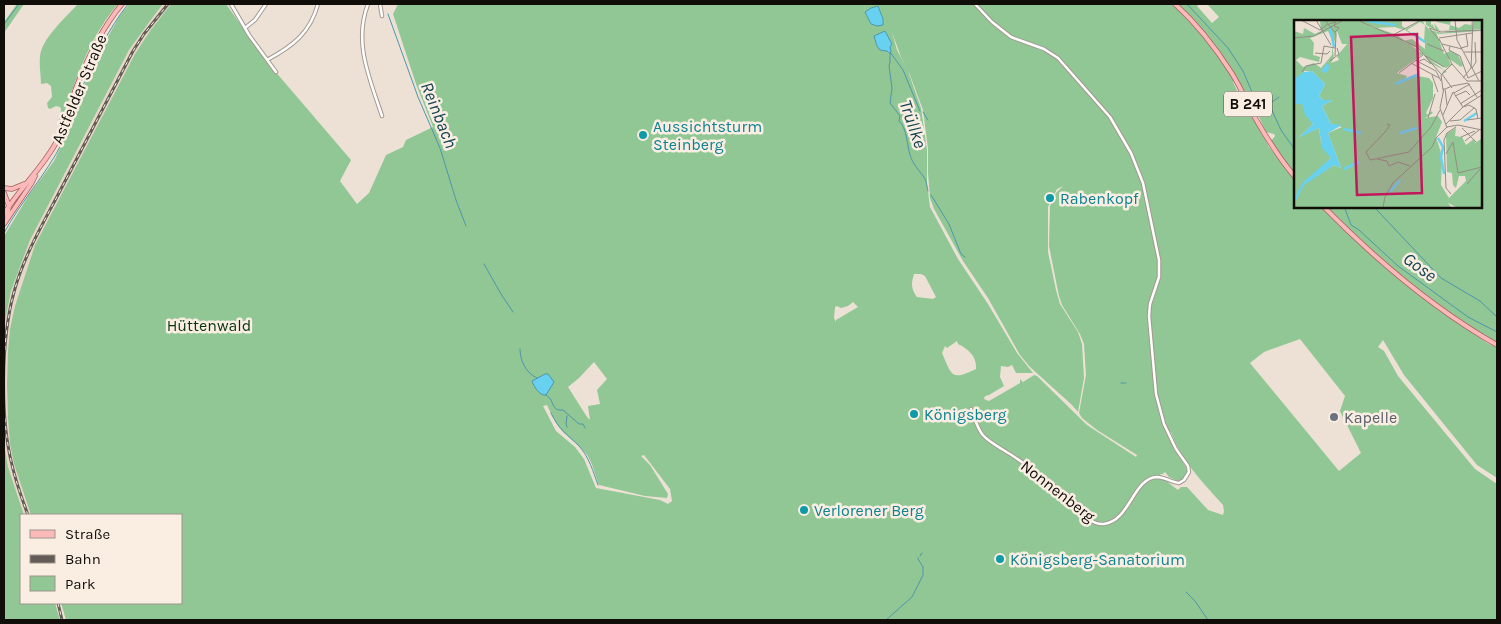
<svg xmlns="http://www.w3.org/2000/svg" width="1501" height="624" font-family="Karla,sans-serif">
<rect width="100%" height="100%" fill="#ede1d6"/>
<path fill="#e8d6c6" d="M163,4H171L150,31L135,54L35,245L15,306L10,329L8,351L7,384L8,419L10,444L14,464L31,515H24L8,467L4,444V327L11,291L30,240L129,50Z"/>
<path fill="#90c794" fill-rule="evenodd" d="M17,4H24L4,33V22Z
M78,4H118C86,41 73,89 57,134L61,109L60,107L56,106L50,109L48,108L47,103L52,97L51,86L47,83L41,84C41,75 39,66 40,57C41,39 66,17 78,4Z
M129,4H163L153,17L129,50L30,240L11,291L4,327V236L29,195L54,161L69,130L82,90L96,58L119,17Z
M171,4H226L268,63L351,160L340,181L357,204L369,193L386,155L403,147L406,140L433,127L416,84L393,14L398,4H1173L1208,42L1233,79V82L1246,110L1252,116L1269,147L1295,179V206H1320L1383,264L1410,288L1487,343L1497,348V478L1477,465L1404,375L1383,340L1378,347L1384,351L1398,376L1475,469L1497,484V620H66L61,603H181V515H31L14,464L10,444L8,419L7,384L8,351L10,329L15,306L35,245L135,54L150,31ZM878,6L883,19L877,26L871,24L865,12L871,8ZM885,31L890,46L889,54L887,51H882L877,46L874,36ZM892,32L901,57L910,75L923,110L928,149V173L930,198L934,209L963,261L988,298L1020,355L1030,367L1072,405L1078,412L1084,378L1082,344L1078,332L1060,304L1056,290L1048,252V207L1057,189L1063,186L1056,193L1050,206L1049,246L1059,296L1062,305L1080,334L1084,344L1086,375L1079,413L1082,418L1097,430L1137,455L1136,457L1087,425L1037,376L1034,375L1023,382L1020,379V383L989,401L984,399L985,396L989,395L1004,386L1000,377L1001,366L1008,367L1012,365L1016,373H1033L1017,353L988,304L958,259L930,207L927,184V150L921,108L908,71L897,50ZM914,274H921L925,276L936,297L933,299L917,297C911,289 911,284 914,274ZM853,302L858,307L836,320V322L834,318L835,307L837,306L841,308L848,306ZM1300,339L1345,396L1340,411L1361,453L1339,471L1250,363L1264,352ZM957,341L958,344C968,349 977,356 976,369C951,381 952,376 942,353L945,346L947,348ZM594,362L607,379L597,390L600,404L588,406L590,420L587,417L568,387L579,378ZM547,405C552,415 556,425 564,433C572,440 580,446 587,455C593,464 595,475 599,485L645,496L667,498L668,494L650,465L641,456L644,455L670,489L672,501L668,504L660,500L596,488L584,459L575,447L556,431L543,406ZM1171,432C1182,462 1202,481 1223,505L1224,511L1223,515L1208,510L1187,487H1181L1178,490L1170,484L1160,474H1163L1165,472L1169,477L1178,481L1183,479L1187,472V469L1177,453L1168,434Z
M1178,4H1199L1197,6L1212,23L1219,17L1207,4H1497V343C1433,306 1378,258 1325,206H1480V21H1295V174L1271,141L1275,136L1274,134L1266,132L1258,115L1254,111L1219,52L1201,28Z
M4,444L8,467L24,515H21V603H55L60,620H4Z"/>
<path fill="#68d1f0" stroke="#4e96ab" d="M878,6L883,19V25L877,26L871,24L865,12L871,8Z
M885,31L892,44L890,47L891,51L890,54L887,51L880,50L877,46L874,36Z
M545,374H548L554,382L546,395C540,396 534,387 532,381Z"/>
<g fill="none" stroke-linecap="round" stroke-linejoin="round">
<path stroke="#4e96ab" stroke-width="1" d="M1187,4L1228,48L1243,71L1252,92L1269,104L1281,130L1295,150
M388,14L418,97L440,148L456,200L466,226
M4,24L19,4
M890,52L903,70L920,111
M890,54V62L889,66L892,88L890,103L900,116L899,121C907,128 907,145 910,155C913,165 920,171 925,179C927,183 927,188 928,191
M1272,102L1279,97
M923,112L928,120
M931,195L949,224L961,254L965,257
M1344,206L1351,225L1359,230L1398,266L1468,317L1497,332
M1376,209L1441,278L1480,301L1497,317
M4,233C21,201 46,175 62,143C71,125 76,106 82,88C94,58 108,30 128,4
M484,264L501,294L513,312
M520,349C520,361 526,373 537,378
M1121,383H1126
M546,395C548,397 550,398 551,400C554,406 554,411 563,410L579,424H583L585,428
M551,413C559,430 566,433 579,446C589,457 593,471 598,485
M567,416L566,424L567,427
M920,556L922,553
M1186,592L1195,601L1208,620
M886,620L912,597L923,575V567L918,559V558"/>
<defs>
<path id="street" d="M231,4L249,35L276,72
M368,4C353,43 370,79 382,116
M380,4L382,16
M245,28L255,20L266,4
M267,60C293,46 310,33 318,4
M971,409C974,417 977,427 982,434C988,442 1004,450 1013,456C1031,468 1048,482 1066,495C1079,504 1085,525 1104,524C1130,521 1133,478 1157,477C1164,477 1171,482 1179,483L1184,480L1189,472L1188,466L1176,449L1164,424L1156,394L1149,316L1150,304L1159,277V260L1143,183L1131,153L1110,117L1058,58L1044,49L1011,37L992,22L975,4"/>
<path id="primary" d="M1175,4C1197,24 1215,47 1231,72C1240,86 1247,102 1254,116C1266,137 1279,158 1295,177
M4,188L12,189L24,184
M4,193L9,206L7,217
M1323,206C1375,259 1432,308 1497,345
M4,214C20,187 44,167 58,139C67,123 70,105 76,88C87,59 102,28 122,4
M4,224L31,184L35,176"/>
</defs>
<use href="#street" stroke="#a3998f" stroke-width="4.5"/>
<use href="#primary" stroke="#a75f5e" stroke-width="5.5"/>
<use href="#street" stroke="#fff" stroke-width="2.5"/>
<use href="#primary" stroke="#fbb9b9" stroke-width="4"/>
<defs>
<path id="rail" d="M28,515C22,499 16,482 12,465C0,417 1,339 14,292C24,255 44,222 61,189C85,143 109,97 133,51L144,34L168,4
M58,603L62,620"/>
</defs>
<use href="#rail" stroke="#635c56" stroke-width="3"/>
<use href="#rail" stroke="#faeee3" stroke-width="1" stroke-dasharray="4" stroke-linecap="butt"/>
</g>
<g fill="#0f9aa8" stroke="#faeee3" stroke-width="2">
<circle cx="643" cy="135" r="5"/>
<circle cx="1050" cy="198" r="5"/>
<circle cx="914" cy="414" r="5"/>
<circle cx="804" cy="510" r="5"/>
<circle cx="1000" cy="559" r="5"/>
</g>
<circle fill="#6b7280" stroke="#faeee3" stroke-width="2" cx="1334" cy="417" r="5"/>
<g text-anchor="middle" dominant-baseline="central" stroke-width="5" stroke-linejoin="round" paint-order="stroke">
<rect fill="#faeee3" stroke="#57504a" stroke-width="1" x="1224" y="91.5" width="48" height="25" rx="4"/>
<g font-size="15" font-weight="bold" fill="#110d09">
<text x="1248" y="104">B 241</text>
</g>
<g font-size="16" fill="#110d09" stroke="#faeee3">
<text transform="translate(79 89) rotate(-67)">Astfelder Straße</text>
<text transform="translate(1058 491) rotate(38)">Nonnenberg</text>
</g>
<g font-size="16" fill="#0d838f" stroke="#faeee3" text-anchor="start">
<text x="653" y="126">Aussichtsturm<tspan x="653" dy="18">Steinberg</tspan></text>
<text x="1060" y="198">Rabenkopf</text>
<text x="924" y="414">Königsberg</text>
<text x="814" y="510">Verlorener Berg</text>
<text x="1010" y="559">Königsberg-Sanatorium</text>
</g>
<g font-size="16" fill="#05350f" stroke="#faeee3">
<text x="209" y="325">Hüttenwald</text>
</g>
<g font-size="16" fill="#5b616d" stroke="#faeee3" text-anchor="start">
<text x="1344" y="417">Kapelle</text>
</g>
<g font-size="18" font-style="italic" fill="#154452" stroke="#faeee3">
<text transform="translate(439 115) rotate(68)">Reinbach</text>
<text transform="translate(913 124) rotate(71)">Trüllke</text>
<text transform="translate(1420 267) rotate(36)">Gose</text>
</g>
</g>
<g transform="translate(1294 20)">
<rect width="188" height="188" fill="#ede1d6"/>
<path d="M26,0H61L103,15L129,34L103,53L113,56L111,60L123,56L135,58L139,63V78L132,93L134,95L137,91L139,93L131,98L144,96L148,102L142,117L148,136L147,165L155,178L172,161L171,156H165L162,168L159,165L158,153L153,152L152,114L162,108L161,116L168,117L172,125L180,119L181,123L187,119V187H162L154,183L157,187H0V84H9L19,104L5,117L25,108L27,122L37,138L9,164L40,145L47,148L34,113L48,107L37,104L28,86L39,80H29L25,76L31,64L18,51H10V55L0,59V11L9,14L10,8L21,14L27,11ZM34,11L40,24L43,11L48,24H53L43,36L45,40L37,43L40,37L38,26V35L27,48L20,43L9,47L2,40L6,37L25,42L26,37L19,35L20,23L16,18ZM63,0H108V6L112,9L128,0L131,5L126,2L113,10L130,22L131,5L136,10L148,13L166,10L148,11L141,10L132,5V0H137V6L138,4L142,10L140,3L146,11L155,10L156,5L143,2L142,0H157L156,5L165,8L171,4L177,5L178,0V8L180,0L187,1V9H176L187,10V11L144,14L142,12L150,34L156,31L164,35L169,45L167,47L154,38L157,45L152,48L135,39L153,52L148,54L150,50L136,43L125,29L109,21L118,19L131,29V23L111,10L115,7L110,10L101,7L80,8Z" fill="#90c794" fill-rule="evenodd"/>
<path d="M33,43L36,47L32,53L31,64L25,76L29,80H39L28,86L37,104L48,105L34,113L47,148L40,145L10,165L9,162L37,138L28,128L25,108L4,118L19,104L11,95L8,84H0V59L10,52L18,51L31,64L32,53L27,51Z" fill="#68d1f0"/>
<path fill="none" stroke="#68d1f0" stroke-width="2.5" d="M74,1L101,5M36,7L40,27M118,13L131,22M101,64L123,55M170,101L183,93M50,109L67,113M106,113L123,108M144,118L149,127L147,137L150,154M50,149L65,142M96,172L106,160M0,182L9,164"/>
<path fill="none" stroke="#958c84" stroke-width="1" d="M7,0L26,10L34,4M22,0L37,25M31,0L42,14L41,36M63,0L95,14M161,0L163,20L185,61M35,4L42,2L40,6L45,8L41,12M135,8L147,12L188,10M136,9L146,21M93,13L123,27L147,54M99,15L127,0M0,18L20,16L48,1M145,18L178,13M145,19L158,44M133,24L150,31M148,24L168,29M156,26L155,30L166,36L174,58L188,51M167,28L174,26L172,14M170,32H188M21,33L33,34L36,31M132,36L150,47M121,40L142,51L147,61M36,41L45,34L43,28M123,42L130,39L137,44M117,43L145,58M158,44L173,61H188M178,48L182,42L181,22M8,52L12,46L27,43L30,26L41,28M105,53L129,35M148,54L158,68M138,55L144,72M169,58L177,48L179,0M158,66L174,63L183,77M150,68L146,88L153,108M149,70L147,55L158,44M159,72L169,87M160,73L176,64M161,76L172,71L176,75M166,84L188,70M153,85L151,69L158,66M170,86L188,75M169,87L175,85L182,89L184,99M149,95L159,72M134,98L141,74M173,100L188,98M156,101L166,100L180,88M152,104L169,87M168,108L182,122M167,117L181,111M171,121L185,110M152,134L159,122L164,153L188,147M83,139L93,141L95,146L104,142L116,146M76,140L115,132L137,107L146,90M76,140L72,132L91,112L96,105L93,104M173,164L186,149M157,174L152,168L150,120L153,113L162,107M89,187L91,177L99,163L138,127L142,118L153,107L164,105L188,110"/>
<path fill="#c2185b" fill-opacity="0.15" stroke="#c2185b" stroke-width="2.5" d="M123,14L128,173L63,175L57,17Z"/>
<rect width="188" height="188" fill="none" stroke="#110d09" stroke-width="2.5"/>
</g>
<rect width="1501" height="624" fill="none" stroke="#110d09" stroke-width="10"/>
<rect x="20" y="514" width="162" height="90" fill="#faeee3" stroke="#9d948c"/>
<rect x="30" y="530" width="25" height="8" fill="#fbb9b9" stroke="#9d948c"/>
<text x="65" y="539" font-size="15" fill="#110d09">Straße</text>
<rect x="30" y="555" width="25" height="8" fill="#635c56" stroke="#9d948c"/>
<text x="65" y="564" font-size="15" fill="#110d09">Bahn</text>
<rect x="30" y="576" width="25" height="15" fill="#90c794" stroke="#9d948c"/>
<text x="65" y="589" font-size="15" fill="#110d09">Park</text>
</svg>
